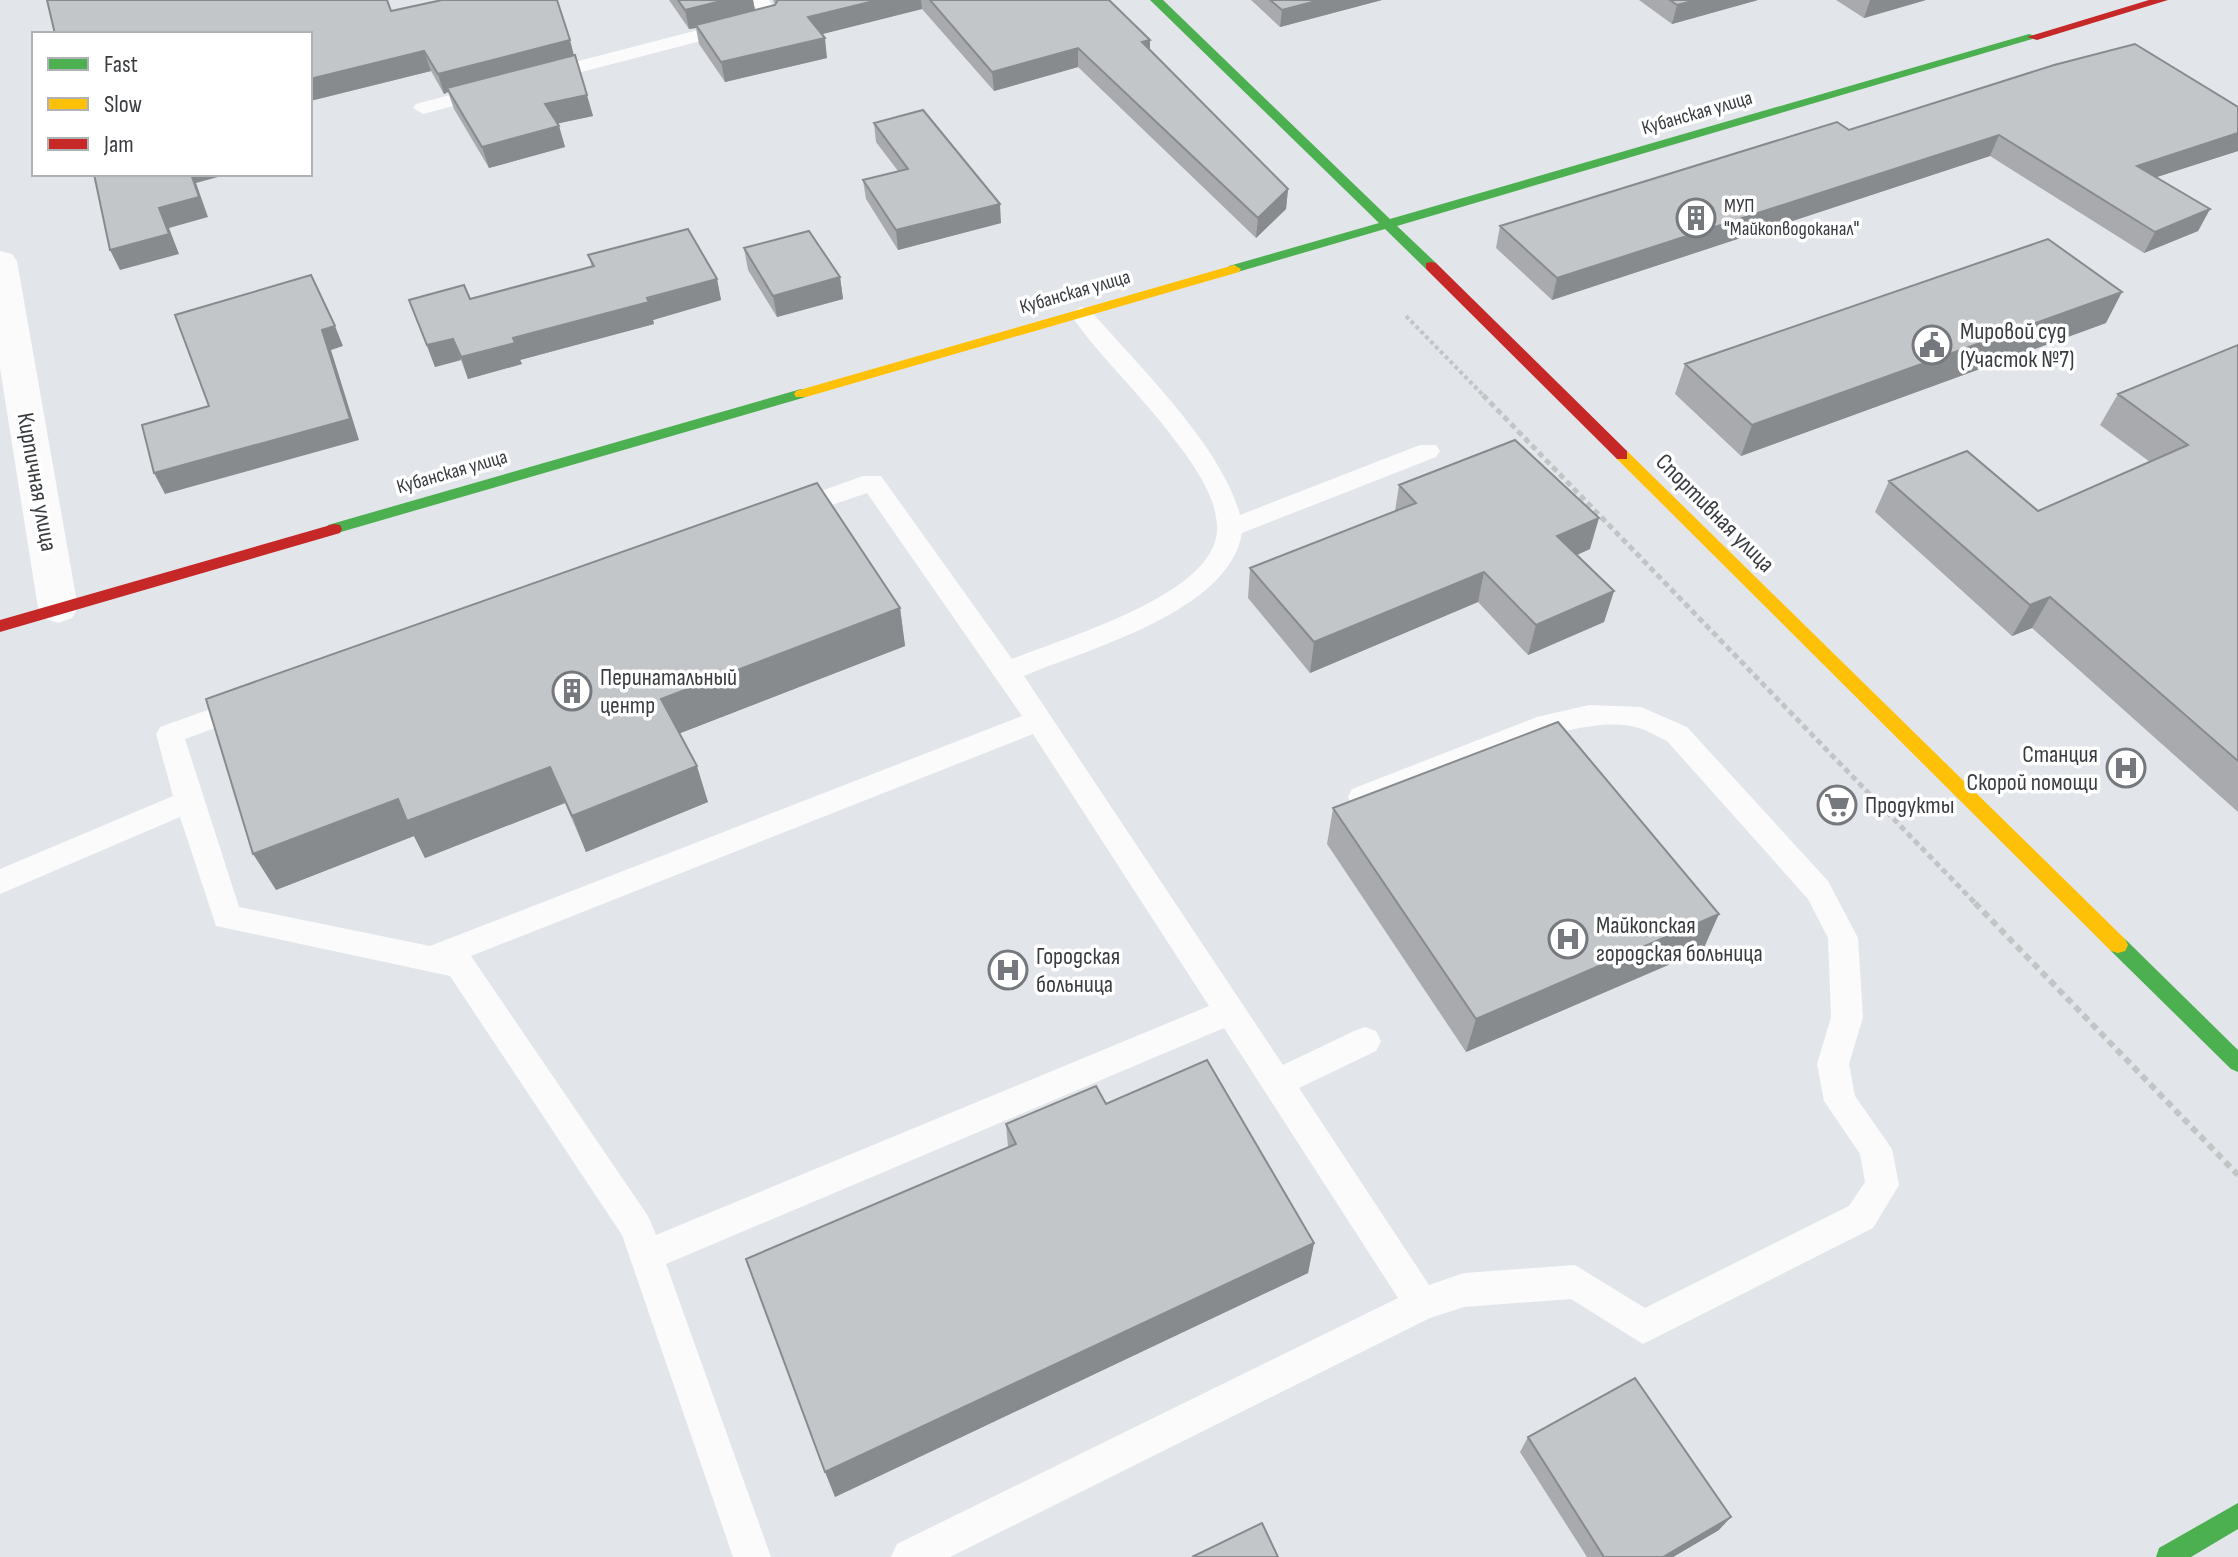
<svg xmlns="http://www.w3.org/2000/svg" width="2238" height="1557" font-family="'Sofia Sans Condensed',sans-serif">
<rect width="100%" height="100%" fill="#e2e5ea"/>
<g fill="none" stroke-linecap="round" stroke-linejoin="round">
<path stroke="#c3c4c6" stroke-width="4" stroke-dasharray="4 3" stroke-linecap="butt" d="M1406,316L1485,397"/>
<path stroke="#c3c4c6" stroke-width="5" stroke-dasharray="6 4" stroke-linecap="butt" d="M1483,395L1977,905"/>
<path stroke="#c3c4c6" stroke-width="6" stroke-dasharray="7 5" stroke-linecap="butt" d="M1975,903L2238,1175"/>
<path fill="#fbfbfc" fill-rule="evenodd" d="M751,0H769L780,17L777,21L543,82L534,76L536,72L760,14Z
M488,85L498,91L495,95L423,114L413,108L416,104Z
M1081,307L1089,309C1136,363 1222,446 1240,515L1420,445H1436L1440,451L1436,457L1242,533C1229,612 1087,649 1024,676L1283,1065L1354,1031L1365,1027L1376,1031L1381,1041L1376,1051L1299,1088L1429,1285L1464,1273L1575,1265L1645,1308L1849,1206L1865,1182L1860,1154L1824,1101L1817,1064L1831,1017L1828,938L1808,899L1667,741C1658,737 1649,731 1639,728C1572,707 1431,786 1362,808L1352,805L1348,797L1352,789L1537,717L1589,705L1641,707L1687,727L1828,881L1858,938L1863,1017L1849,1064L1855,1096L1892,1149L1899,1185L1873,1228L1643,1344L1571,1299L1464,1307L1430,1318L950,1557H891L897,1544L1398,1298L1224,1028L666,1264L771,1557H733L622,1235L450,976L216,926L180,817L0,894V869L173,796L156,734L160,727L247,696L257,699L261,706L257,713L185,739L239,907L430,946L1022,716L867,493L791,519L782,517L779,511L782,505L863,476H881L1012,659C1062,638 1220,594 1217,527C1216,488 1182,450 1160,421C1131,385 1096,352 1070,314ZM1033,734L1209,1006L656,1235L648,1216L471,956Z"/>
<path fill="#fbfbfc" fill-rule="evenodd" d="M0,251L12,254L17,261L78,608L72,618L58,623L44,618L38,608L0,368Z"/>
<path fill="#4caf50" fill-rule="evenodd" d="M1150,0H1163L1390,219L2029,34L2039,37L1397,226L1436,263V269H1426L1385,229L1234,273L1227,269L1229,266L1379,223Z
M801,389L806,391V397L334,534L326,529L328,525Z
M2118,937L2125,939L2238,1050V1072L2231,1069L2111,951L2108,945L2111,939Z
M2238,1503V1529L2191,1557H2156L2159,1548Z"/>
<path fill="#ffc107" fill-rule="evenodd" d="M1234,265L1241,269L1239,272L806,397H796L794,394L796,391Z
M1622,450L1627,451L2125,939L2128,945L2125,951L2118,953L2111,951L1617,459L1614,455Z"/>
<path fill="#c62828" fill-rule="evenodd" d="M2149,0H2168L2037,40L2027,37Z
M1431,262L1436,263L1627,451V459H1617L1426,269V263Z
M334,524L340,525L342,529L340,533L0,632V620Z"/>
</g>
<path fill="#a8aaad" d="M669,0H753L755,10L775,4L773,0H1109L1150,50L1288,189L1286,209L1256,238L1078,67L994,91L922,9L821,34L827,58L725,82L699,44L696,28L689,29Z
M1251,0H1382L1280,27Z
M1639,0H1758L1672,24Z
M1836,0H1926L1864,18Z
M391,11L574,55L593,116L558,123L565,147L489,168L454,109L448,92L444,94L431,71L310,101V34Z
M2054,65L2238,151L2156,177L2210,209L2198,231L2144,253L1990,156L1552,300L1496,248L1500,226L1849,130Z
M874,123L1001,223L898,250L866,199L863,180L898,171L876,142Z
M744,248L840,277L843,299L777,317L748,270Z
M588,255L717,279L721,300L653,320L654,324L520,360L522,364L468,379L461,360L435,367L409,300L470,299L592,267Z
M2106,323L1741,456L1675,394L1685,364Z
M2238,345V812L2032,628L2012,636L1875,512L1889,481L2038,511L2150,462L2100,425L2118,394Z
M1399,485L1590,549L1577,555L1614,591L1604,622L1528,655L1478,602L1310,673L1248,598L1250,568L1395,511Z
M900,608L905,646L680,733L708,802L586,852L565,803L425,858L414,836L276,890Z
M1333,808L1703,950L1466,1052L1327,844Z
M1106,1104L1314,1243L1308,1273L835,1497L1008,1147L1006,1124Z
M1528,1437L1719,1530L1673,1557H1587L1520,1452Z"/>
<path fill="#888b8d" d="M725,0H753L755,12L696,25V28L689,29L685,10Z
M878,0H921L922,9L811,37L808,17Z
M1320,0H1382L1280,27L1282,10Z
M1696,0H1758L1672,24L1677,5Z
M1870,0H1926L1864,18Z
M825,38L827,58L725,82L721,62Z
M570,40L575,59L447,88L448,92L444,94L438,74Z
M1150,40V59L1142,42Z
M1078,48V67L994,91L992,72Z
M424,51L431,71L310,101V79Z
M587,95L593,116L551,125L545,104Z
M559,126L565,147L489,168L482,147Z
M2238,133V151L2126,187L2137,166Z
M1999,135L1990,156L1552,300L1557,278Z
M191,174H229L196,183L208,217L169,228L179,254L120,270L110,250L159,208Z
M1288,189L1286,209L1256,238L1258,218Z
M1000,204L1001,223L898,250L896,230Z
M2210,209L2198,231L2144,253L2155,232Z
M840,277L843,299L777,317L773,296Z
M717,279L721,300L653,320L654,324L520,360L522,364L468,379L461,357L513,338Z
M2122,292L2106,323L1741,456L1752,425Z
M335,326L343,346L331,350L359,440L165,494L154,473L322,330Z
M453,339L461,360L435,367L427,345Z
M1599,518L1590,549L1549,567L1557,536Z
M1484,572L1478,602L1310,673L1314,642Z
M1614,591L1604,622L1528,655L1536,625Z
M2050,597L2032,628L2012,636L2030,605Z
M900,608L905,646L673,736L661,699Z
M697,766L708,802L586,852L572,816Z
M550,767L565,803L425,858L414,836L276,890L253,854L398,799Z
M1719,914L1703,950L1466,1052L1476,1019Z
M1314,1243L1308,1273L835,1497L825,1472Z
M1731,1517L1719,1530L1673,1557H1663Z"/>
<path fill="#c3c6c9" stroke="#888b8d" stroke-width="2" d="M47,0H387L391,11L442,0H557L570,40L438,74L424,51L310,79V34H55Z
M678,0H725L685,10Z
M778,0H878L808,17L825,38L721,62L696,25L775,5Z
M930,0H1109L1150,40L1142,42L1288,189L1258,218L1078,48L992,72Z
M1270,0H1320L1282,10Z
M1670,0H1696L1677,5Z
M2135,44L2238,107V133L2137,166L2210,209L2155,232L1999,135L1557,278L1500,226L1837,122L1849,130L2054,65Z
M575,55L587,95L545,104L559,126L482,147L447,88Z
M923,110L1000,204L896,230L863,180L908,169L874,123Z
M94,174H191L199,197L159,208L169,234L110,250Z
M688,229L717,279L647,298L649,302L513,338L515,343L461,357L453,339L427,345L409,300L464,285L470,299L594,266L588,255Z
M809,231L840,277L773,296L744,248Z
M2048,239L2122,292L1752,425L1685,364Z
M311,275L335,326L322,330L350,419L154,473L142,425L209,406L175,315Z
M2238,345V761L2050,597L2030,605L1889,481L1967,451L2038,511L2188,445L2118,394Z
M1515,440L1599,518L1557,536L1614,591L1536,625L1484,572L1314,642L1250,568L1416,503L1399,485Z
M817,483L900,608L661,699L697,766L572,816L550,767L407,821L398,799L253,854L206,699Z
M1558,722L1719,914L1476,1019L1333,808Z
M1207,1060L1314,1243L825,1472L746,1259L1016,1144L1006,1124L1096,1086L1106,1104Z
M1635,1378L1731,1517L1663,1557H1604L1528,1437Z
M1262,1523L1278,1557H1192Z"/>
<defs>
<symbol id="building-ring" viewBox="-11 -11 22 22"><circle r="9.5" fill="#fff" stroke="#75787c" stroke-width="1.5"/><path d="M-4-6H4V6H1V3H-1V6H-4ZM-2.5-4.3h1.7v1.8h-1.7ZM.8-4.3h1.7v1.8H.8ZM-2.5-1h1.7V.8h-1.7ZM.8-1h1.7V.8H.8Z" fill="#75787c"/></symbol>
<symbol id="civic-ring" viewBox="-11 -11 22 22"><circle r="9.5" fill="#fff" stroke="#75787c" stroke-width="1.5"/><path d="M-.6-6.5H3V-4.5H.6V-3L4-1V1h2V6H-6V1h2V-1L-.6-3ZM-1.2 2.5V6h2.4V2.5Z" fill="#75787c"/></symbol>
<symbol id="hospital-ring" viewBox="-11 -11 22 22"><circle r="9.5" fill="#fff" stroke="#75787c" stroke-width="1.5"/><path d="M-5-5h3v3.5h4V-5h3V5h-3V1.5h-4V5h-3Z" fill="#75787c"/></symbol>
<symbol id="supermarket-ring" viewBox="-11 -11 22 22"><circle r="9.5" fill="#fff" stroke="#75787c" stroke-width="1.5"/><path d="M-6-5.5h2.5l.6 2H6L4.5 2H-2.5L-4.4-4H-6ZM-1.5 3.2a1.3 1.3 0 1 0 .1 0ZM3 3.2a1.3 1.3 0 1 0 .1 0Z" fill="#75787c"/></symbol>
</defs>
<g fill-rule="evenodd">
<use href="#building-ring" x="1674" y="196" width="44" height="44"/>
<use href="#civic-ring" x="1910" y="323" width="44" height="44"/>
<use href="#building-ring" x="550" y="669" width="44" height="44"/>
<use href="#hospital-ring" x="2104" y="746" width="44" height="44"/>
<use href="#supermarket-ring" x="1815" y="783" width="44" height="44"/>
<use href="#hospital-ring" x="1546" y="917" width="44" height="44"/>
<use href="#hospital-ring" x="986" y="948" width="44" height="44"/>
</g>
<g text-anchor="middle" dominant-baseline="central" stroke-width="7" stroke-linejoin="round" paint-order="stroke">
<g font-size="20" fill="#3a3d40" stroke="#fff">
<text transform="translate(1697 113) rotate(-16)">Кубанская улица</text>
<text transform="translate(1075 292) rotate(-16)">Кубанская улица</text>
<text transform="translate(452 472) rotate(-16)">Кубанская улица</text>
</g>
<g font-size="20" fill="#3a3d40" stroke="#fff" text-anchor="start">
<text x="1724" y="206">МУП<tspan x="1724" dy="23">"Майкопводоканал"</tspan></text>
</g>
<g font-size="24" fill="#3a3d40" stroke="#fff" text-anchor="start">
<text x="1960" y="331">Мировой суд<tspan x="1960" dy="28">(Участок №7)</tspan></text>
<text x="600" y="677">Перинатальный<tspan x="600" dy="28">центр</tspan></text>
<text x="2098" y="754" text-anchor="end">Станция<tspan x="2098" dy="28">Скорой помощи</tspan></text>
<text x="1865" y="805">Продукты</text>
<text x="1596" y="925">Майкопская<tspan x="1596" dy="28">городская больница</tspan></text>
<text x="1036" y="956">Городская<tspan x="1036" dy="28">больница</tspan></text>
</g>
<g font-size="24" fill="#3a3d40" stroke="#fff">
<text transform="translate(37 482) rotate(80)">Кирпичная улица</text>
<text transform="translate(1715 513) rotate(45)">Спортивная улица</text>
</g>
</g>
<rect x="32" y="32" width="280" height="144" fill="#ffffff" stroke="#b0b1b3" stroke-width="2"/>
<rect x="48" y="58" width="40" height="12" fill="#4caf50" stroke="#b0b1b3" stroke-width="2"/>
<text x="104" y="72" font-size="24" fill="#3a3d40">Fast</text>
<rect x="48" y="98" width="40" height="12" fill="#ffc107" stroke="#b0b1b3" stroke-width="2"/>
<text x="104" y="112" font-size="24" fill="#3a3d40">Slow</text>
<rect x="48" y="138" width="40" height="12" fill="#c62828" stroke="#b0b1b3" stroke-width="2"/>
<text x="104" y="152" font-size="24" fill="#3a3d40">Jam</text>
</svg>
